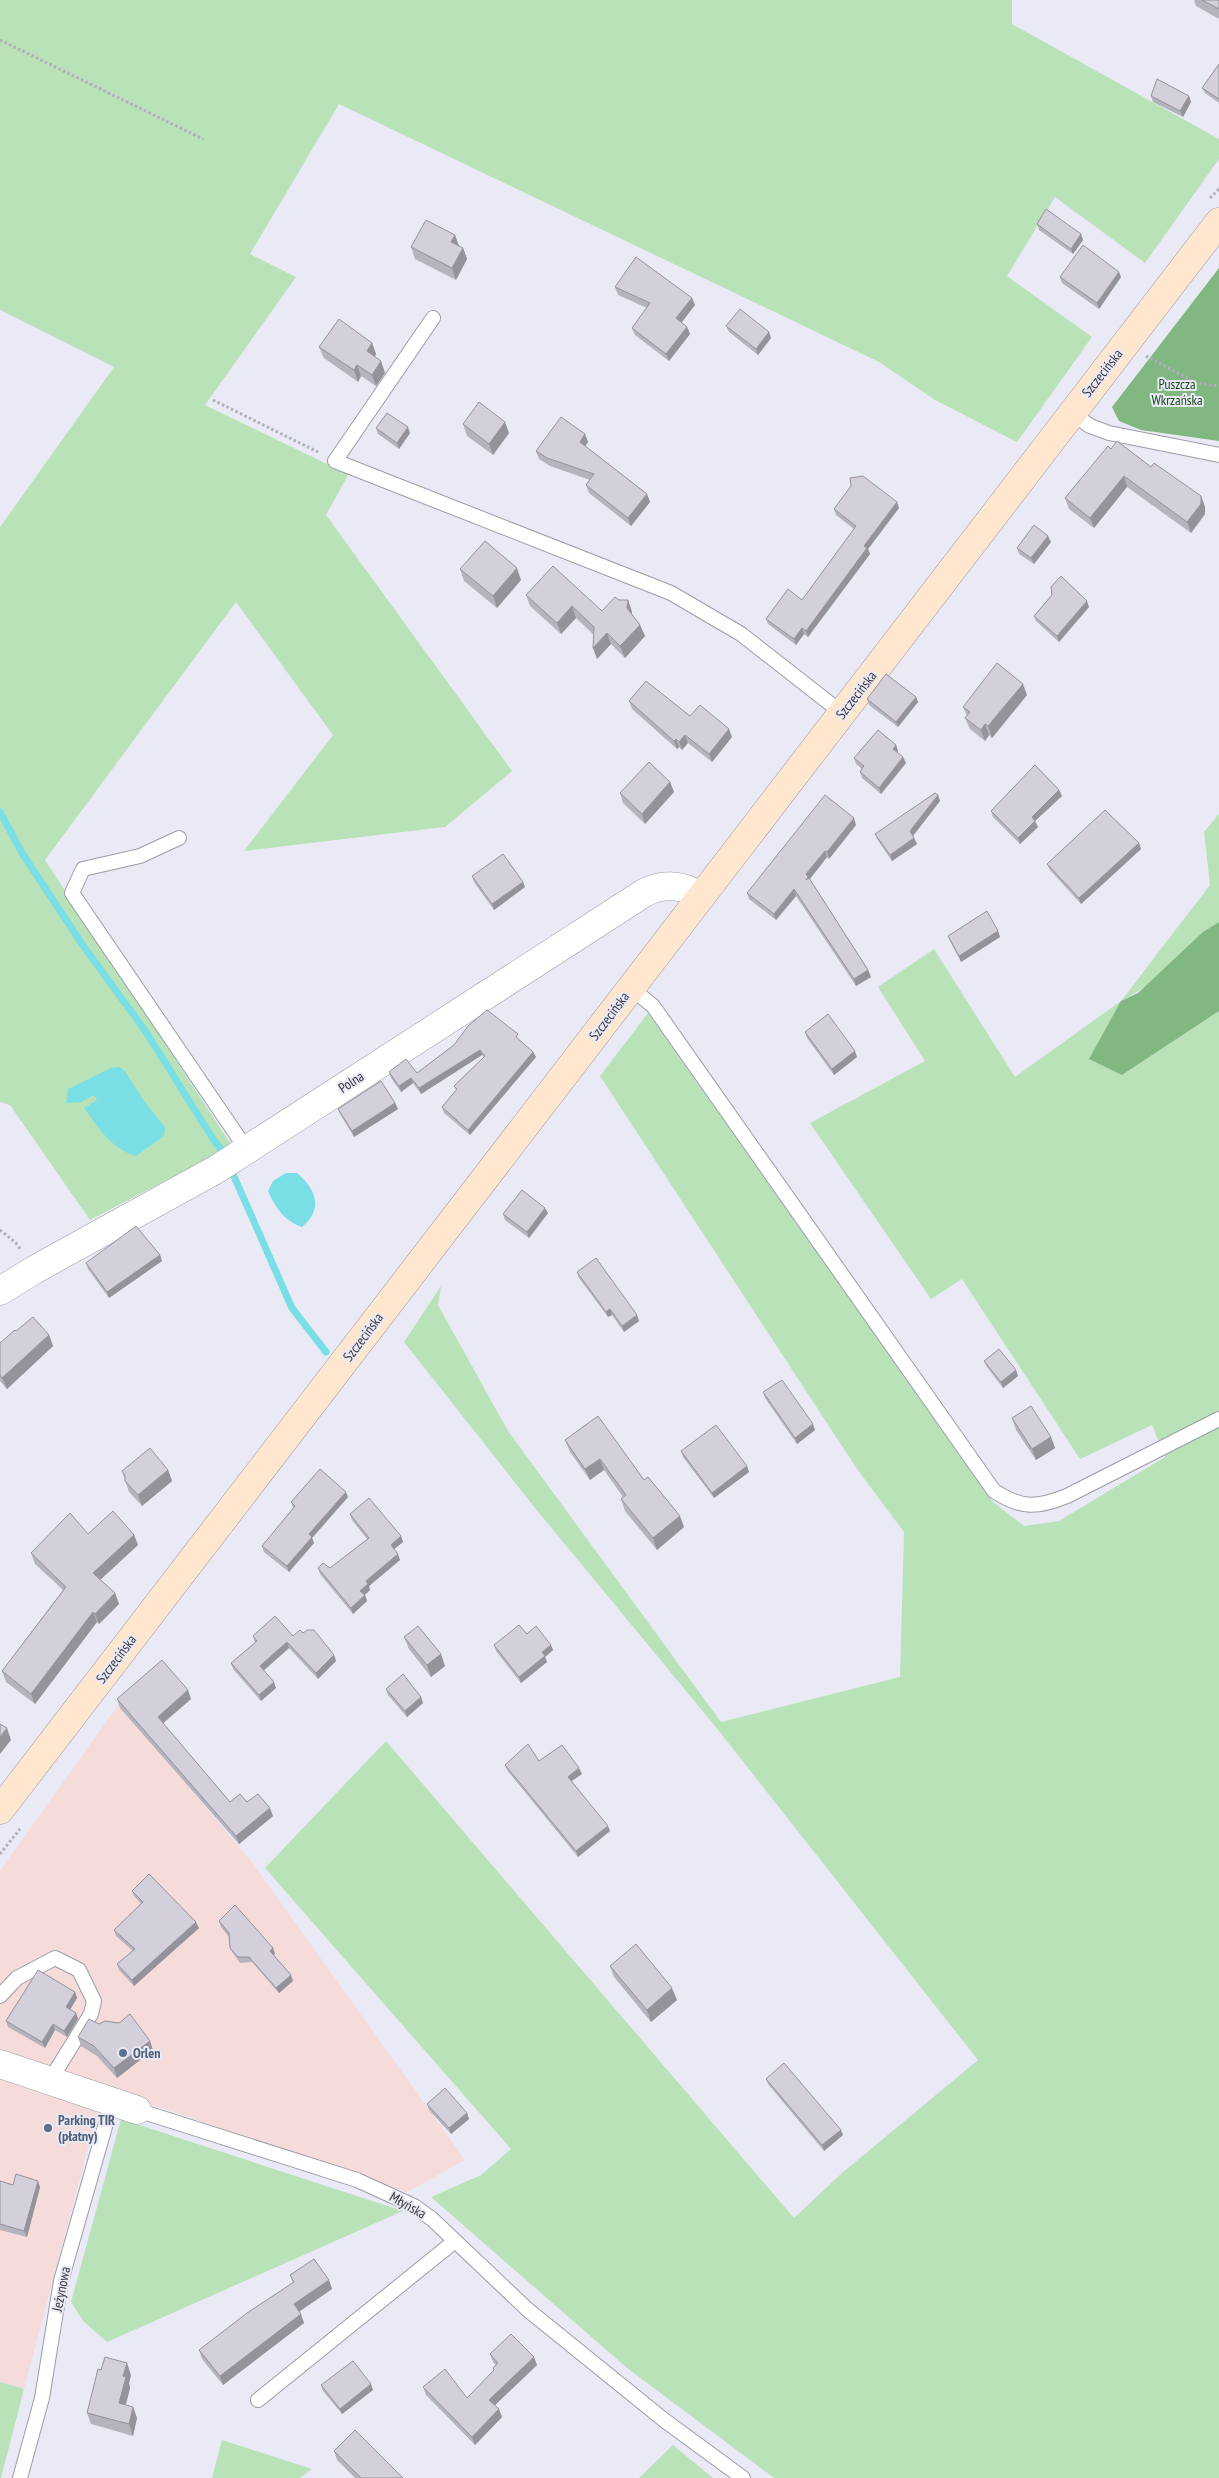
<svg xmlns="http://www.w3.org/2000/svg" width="1219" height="2478" font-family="'PT Sans Narrow',sans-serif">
<rect width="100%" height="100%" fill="#eaeaf7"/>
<path fill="#f5dbd9" d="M119,1704L251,1861L465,2160L407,2192L104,2088L24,2389L0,2382V1871Z"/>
<path fill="#b9e2b8" d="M0,0H1012V24L1219,139V159L1145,263L1055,197L1007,276L1092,337L1017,442L935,400L879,362L339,104L250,254L296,277L205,405L327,464L349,473L326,515L512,771L445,827L244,851L333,735L236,602L45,860L232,1146L90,1220L10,1105L0,1102V527L114,367L0,310Z
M1219,814V922C1183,944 1160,983 1121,1001L1122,1075L1219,1011V2478H774L627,2368L431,2197L481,2175L511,2149L265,1868L386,1741L794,2218L842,2173L978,2060L715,1726L535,1508L404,1342L441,1286L438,1305L508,1431L721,1722L900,1677L904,1532L857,1469L600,1076L648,1013L993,1502L1024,1526L1059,1521L1165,1457L1152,1425L1080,1459L962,1279L931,1299L810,1123L925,1061L878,987L934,949L1015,1077L1121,1001L1210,885L1204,832Z
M121,2119L403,2211L107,2342L83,2321L71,2302Z
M0,2382L24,2389L1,2478H0Z
M222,2440L312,2469L300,2478H212Z
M673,2445L713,2478H639Z"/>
<path fill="#81b780" d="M1219,268V441L1141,430L1119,421L1112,407Z
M1219,922V1011L1122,1075L1089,1059L1121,1001L1138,993L1203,932Z"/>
<path fill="#79dfe5" d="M120,1067L125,1071L144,1101L165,1127L164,1136L136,1156C111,1149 99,1128 84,1108L97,1100L94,1095L81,1102L66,1103L68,1089L111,1068Z
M286,1173H297C317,1190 323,1209 302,1227C283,1220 276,1208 268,1191L273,1181Z"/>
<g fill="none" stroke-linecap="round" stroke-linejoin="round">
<path stroke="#79dfe5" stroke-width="7" d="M0,812L22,853L82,944L146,1032L213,1139L223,1152
M233,1174L292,1308L326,1352"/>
<defs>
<path id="lane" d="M433,318L335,461L671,593L741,634L842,713
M1072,413L1090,426L1109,433L1219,455
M179,838L140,856L83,869L72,893L247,1150
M631,988L653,1006L994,1491C1022,1509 1037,1508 1067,1496L1219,1419
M0,1996L17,1978L55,1958L79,1970L94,2001L91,2014L49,2082
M137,2110L357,2180L414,2206L432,2219L528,2310L664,2420L743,2478
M258,2400L455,2241
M20,2478L42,2398L61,2281L112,2102"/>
<path id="street" d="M0,1291L34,1270L217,1169L644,893C663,883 684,884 701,897
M0,2064L137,2110"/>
<path id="secondary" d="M0,1810L1219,222"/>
</defs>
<use href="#lane" stroke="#9c9ca7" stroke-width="16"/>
<use href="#street" stroke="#9c9ca7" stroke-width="29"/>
<use href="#secondary" stroke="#9c9ca7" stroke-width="29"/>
<path stroke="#afafba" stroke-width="3" stroke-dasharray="2.5 2.5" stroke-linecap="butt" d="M0,40L203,139
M1210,198L1219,189
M1146,356L1196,383L1219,386
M213,400L318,452
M0,1230L16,1243L21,1250
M0,1854L20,1829"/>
<use href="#lane" stroke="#fff" stroke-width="14"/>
<use href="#street" stroke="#fff" stroke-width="28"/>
<use href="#secondary" stroke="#fee7ce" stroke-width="28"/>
</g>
<path fill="#b5b3bd" d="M1194,0H1219V19L1196,6Z
M1219,64V103L1205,93L1202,88Z
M1151,96H1189L1191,102L1183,117L1153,102Z
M1037,224L1081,234L1083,240L1073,254L1039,230Z
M455,235L459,246L463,248L467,259L456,280L415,259L411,247Z
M1060,277H1121L1099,309L1062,283Z
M615,287L692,298L695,305L681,322L687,327L690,334L669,361L635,335L632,328L647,308L618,295Z
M726,326L771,338L758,355L729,332Z
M372,343L376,354L375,357L381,361L385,373L376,386L361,376L358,382L324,358L319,347Z
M463,424L509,433L493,455L467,436Z
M376,428L410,433L399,449L378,434Z
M585,434L588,442L585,446L647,494L650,502L631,526L589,493L586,485L590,480L550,466L539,459L536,451Z
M1111,449L1151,467L1201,496L1205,507V514L1191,533L1127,487L1094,528L1069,509L1065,498Z
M897,502L899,508L868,549L870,554L808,637L804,634L796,645L768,624L766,619L802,600L854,529L836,515L834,509Z
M1051,542L1034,564L1019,554L1017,548Z
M460,569L521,580L497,608L464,581Z
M526,595L602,611L619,600H628L632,612V614L640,625L645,636L625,658L611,644L597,659L593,634L576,618L561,634L530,606Z
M1052,595L1089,607L1059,642L1036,621L1034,616Z
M1027,695L992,738L989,735L985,741L970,729L965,718L967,716L963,707Z
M916,697L918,702L898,727L869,705L867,699Z
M629,701L690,716L732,737L712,762L688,743L682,750L679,747L677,749L632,709Z
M896,745L898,751L897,752L903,757L906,763L881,794L862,778L860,772L862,769L856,764L854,758Z
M670,782L674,792L645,824L623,803L620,793Z
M1059,790L1062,796L1035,821L1038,827L1020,844L993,817L991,811Z
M938,795L940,801L913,836L917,844L892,861L877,839L875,834Z
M856,825L829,859L827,857L810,879L868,970L871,977L856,986L796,896L776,920L749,899L747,893Z
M1139,843L1141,849L1081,904L1050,870L1047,864Z
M472,876L525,887L494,910L474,882Z
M998,931L1000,937L961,962L950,941L948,936Z
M805,1032L857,1057L834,1075L807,1038Z
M520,1040L533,1052L536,1057L470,1135L444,1113L442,1107L456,1090L454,1086L484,1057L482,1055L421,1094L413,1083L401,1092L391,1078L389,1072L417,1073L454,1045Z
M395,1103L398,1109L354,1137L340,1114L338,1109Z
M548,1213L529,1238L505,1220L503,1214Z
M160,1255L162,1261L109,1298L88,1269L86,1263Z
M577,1272L637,1315L639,1321L624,1332L612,1315L608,1317L579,1278Z
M16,1331L49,1335L53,1346L7,1389L0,1381V1343Z
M984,1361L1016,1370L1018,1376L1003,1388L987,1367Z
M763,1392L813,1424L815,1430L797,1444L765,1398Z
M1012,1418L1051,1437L1055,1448L1036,1460L1016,1430Z
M565,1440L644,1480L684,1527L657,1550L625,1511L621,1499L623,1497L604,1470L590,1480L570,1452Z
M681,1451L747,1466L749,1472L714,1498L683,1457Z
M168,1470L172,1481L142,1506L129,1492L122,1471Z
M348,1497L312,1538L314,1543L289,1572L264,1552L262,1546L293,1508L291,1502Z
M350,1514L401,1536L403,1542L394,1549L400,1560L369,1586L370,1590L365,1595L367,1601L353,1614L320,1574L318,1568H330L367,1539L352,1520Z
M88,1534L134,1535L138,1545L100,1579L115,1593L119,1604L99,1624L97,1622L35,1704L6,1682L2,1671L63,1590L35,1564L31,1553Z
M303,1633L334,1655L336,1661L318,1679L289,1648L264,1670L276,1688L261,1701L233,1669L231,1663L255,1643L253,1636H293Z
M527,1634L551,1645L553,1650L545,1657L547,1662L521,1683L496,1651L494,1645Z
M404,1637L445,1666L431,1677L409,1649Z
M386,1689L421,1697L423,1703L407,1717L388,1695Z
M117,1699H191L163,1723L230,1802H247L273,1816L239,1844L120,1708Z
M539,1761L582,1774L572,1781L610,1831L578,1857L507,1770L505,1765Z
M132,1891L199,1928L134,1986L119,1970L117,1964L133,1951L116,1936L114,1930L141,1904L134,1896Z
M219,1921L273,1948L275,1954L274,1955L293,1981L279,1993L252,1962L240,1963L233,1953L230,1948L229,1937L221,1927Z
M610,1966L677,2000L651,2022L614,1977Z
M75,1992L77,1998L70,2010L76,2013L78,2019L67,2037L55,2030L45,2048L8,2027L6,2021Z
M99,2024L153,2050L117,2078L97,2056L81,2046L78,2037Z
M766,2079L843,2135L824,2151L768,2084Z
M427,2104L467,2113L469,2119L451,2134L429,2110Z
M0,2181L13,2185L40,2187L27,2237L0,2230Z
M290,2275L329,2280L332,2289L299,2312L304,2323L223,2385L202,2359L199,2350L293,2283Z
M490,2354L537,2365L495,2405L502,2417L475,2445L426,2395L423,2387L467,2398L494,2371L493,2368L496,2365L493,2362Z
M131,2375L129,2383L130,2388L126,2405L133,2407L137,2418L133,2436L91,2424L87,2413Z
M321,2385L373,2390L342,2414L323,2391Z
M334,2451L403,2478H355L337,2460Z"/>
<path fill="#94929a" d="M1189,96L1191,102L1183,117L1180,111Z
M1081,234L1083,240L1073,254L1071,249Z
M455,235L459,246L451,242Z
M463,248L467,259L456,280L452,268Z
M1119,272L1121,277L1099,309L1097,303Z
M692,298L695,305L679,326L676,318Z
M687,327L690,334L669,361L666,354Z
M769,332L771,338L758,355L756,349Z
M372,343L376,354L371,362L367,351Z
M381,361L385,373L376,386L372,375Z
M357,365L361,376L358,382L354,370Z
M505,422L509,433L493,455L489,444Z
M408,427L410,433L399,449L397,443Z
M585,434L588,442L583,450L580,442Z
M1124,476L1127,487L1094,528L1090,518Z
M647,494L650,502L631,526L628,518Z
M1201,496L1205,507V514L1191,533L1187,522Z
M897,502L899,508L868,549L870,554L808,637L806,631L864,546Z
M1048,536L1051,542L1034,564L1031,558Z
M517,568L521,580L497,608L493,596Z
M628,600L632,612V620L627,608Z
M1087,601L1089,607L1059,642L1057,636Z
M572,606L576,618L561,634L557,623Z
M640,625L645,636L625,658L620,646Z
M802,628L804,634L796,645L794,639Z
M607,633L611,644L597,659L593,648Z
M1023,684L1027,695L992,738L988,726Z
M916,697L918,702L898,727L896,722Z
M985,724L989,735L985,741L981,730Z
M729,729L732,737L712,762L709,754Z
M685,735L688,743L682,750L679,742Z
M676,739L679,747L677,749L674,741Z
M896,745L898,751L895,755L893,749Z
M903,757L906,763L881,794L879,788Z
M670,782L674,792L645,824L642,814Z
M1059,790L1062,796L1035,821L1038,827L1020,844L1018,838L1032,817Z
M938,795L940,801L912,837L910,831Z
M854,818L856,825L829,859L827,852Z
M914,838L917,844L892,861L890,855Z
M1139,843L1141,849L1081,904L1079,898Z
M825,851L827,857L809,880L811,884L806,874Z
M523,882L525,887L494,910L492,904Z
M794,889L796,896L776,920L774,914Z
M998,931L1000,937L961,962L959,956Z
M868,970L871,977L856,986L854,979Z
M480,1050L482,1055L421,1094L419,1088Z
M855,1051L857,1057L834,1075L832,1069Z
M533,1052L536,1057L470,1135L468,1130Z
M411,1078L413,1083L401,1092L399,1086Z
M395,1103L398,1109L354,1137L352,1131Z
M545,1208L548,1213L529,1238L527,1232Z
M160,1255L162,1261L109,1298L107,1292Z
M610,1309L612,1315L608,1317L606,1312Z
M637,1315L639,1321L624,1332L622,1326Z
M49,1335L53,1346L7,1389L2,1378Z
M1016,1370L1018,1376L1003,1388L1001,1382Z
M813,1424L815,1430L797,1444L795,1438Z
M1051,1437L1055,1448L1036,1460L1032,1449Z
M600,1459L604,1470L590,1480L585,1469Z
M747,1466L749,1472L714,1498L712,1493Z
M168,1470L172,1481L142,1506L138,1495Z
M346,1492L348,1497L312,1538L314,1543L289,1572L287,1566L309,1534Z
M680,1516L684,1527L657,1550L653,1538Z
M134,1535L138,1545L97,1583L93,1573Z
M401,1536L403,1542L393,1550L391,1545Z
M398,1554L400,1560L369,1586L370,1590L362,1597L360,1591L366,1581Z
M115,1593L119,1604L99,1624L95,1614Z
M365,1595L367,1601L353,1614L351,1608Z
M93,1612L97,1622L35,1704L31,1694Z
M287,1642L289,1648L262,1672L260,1666Z
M551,1645L553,1650L545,1657L547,1662L521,1683L519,1677L542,1652Z
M441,1654L445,1666L431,1677L427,1665Z
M334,1655L336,1661L318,1679L316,1673Z
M274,1682L276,1688L261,1701L259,1695Z
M188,1690L191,1699L161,1725L158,1717Z
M421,1697L423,1703L407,1717L405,1711Z
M7,1728L11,1740L0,1754V1737Z
M579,1768L582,1774L570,1782L568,1777Z
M270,1808L273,1816L239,1844L236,1836Z
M608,1826L610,1831L578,1857L576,1851Z
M196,1922L199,1928L134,1986L132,1980Z
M273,1948L275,1954L272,1956L270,1951Z
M291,1975L293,1981L279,1993L276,1988Z
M672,1988L677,2000L651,2022L647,2010Z
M75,1992L77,1998L68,2013L66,2007Z
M76,2013L78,2019L67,2037L64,2031Z
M53,2024L55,2030L45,2048L42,2042Z
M150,2041L153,2050L117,2078L114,2068Z
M467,2113L469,2119L451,2134L449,2128Z
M841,2130L843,2135L824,2151L822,2145Z
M38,2181L40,2187L27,2237L24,2231Z
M329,2280L332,2289L297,2313L294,2304Z
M301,2314L304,2323L223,2385L220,2376Z
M534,2357L537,2365L492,2408L489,2400Z
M127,2363L131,2375L129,2383L130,2388L123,2414L119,2403L123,2376Z
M371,2384L373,2390L342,2414L340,2409Z
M133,2407L137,2418L133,2436L129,2424Z
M499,2409L502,2417L475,2445L472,2437Z"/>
<path fill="#d3d0dc" stroke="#94929a" d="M1202,0H1219V9Z
M1219,64V99L1202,88Z
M1157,79L1189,96L1180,111L1151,96Z
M1046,209L1081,234L1071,249L1037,224Z
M426,220L455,235L451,242L463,248L452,268L411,247Z
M1083,245L1119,272L1097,303L1060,277Z
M636,257L692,298L676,318L687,327L666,354L632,328L650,303L615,287Z
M740,309L769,332L756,349L726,326Z
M339,319L372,343L367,351L381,361L372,375L357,365L354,370L319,347Z
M479,402L505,422L489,444L463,424Z
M387,413L408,427L397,443L376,428Z
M561,417L585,434L580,442L647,494L628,518L586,485L594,474L547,458L536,451Z
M1117,441L1151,467L1154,463L1201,496V504L1187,522L1124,476L1090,518L1065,498L1108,446L1111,449Z
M863,476L897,502L864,546L867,548L806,631L802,628L794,639L766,619L788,589L802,600L856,526L834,509L851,486L850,478Z
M1034,525L1048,536L1031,558L1017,548Z
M485,541L517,568L493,596L460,569Z
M553,566L602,611L615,597L619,600H628L627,608L640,625L620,646L607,633L593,648L594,627L572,606L557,623L526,595Z
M1061,576L1087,601L1057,636L1034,616L1052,595L1051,587Z
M997,663L1023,684L988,726L985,724L981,730L965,718L970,712L963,707Z
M886,674L916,697L896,722L867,699Z
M646,681L690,716L700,705L729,729L709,754L685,735L679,742L676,739L674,741L629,701Z
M878,730L896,745L893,749L903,757L879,788L860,772L864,766L854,758Z
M649,762L670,782L642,814L620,793Z
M1035,765L1059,790L1032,817L1035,821L1018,838L991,811Z
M935,793L938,795L910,831L914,838L890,855L875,834Z
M825,795L854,818L827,852L825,851L806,874L808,877L806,880L809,878L868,970L854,979L794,889L774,914L747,893Z
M1105,810L1139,843L1079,898L1047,864Z
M503,854L523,882L492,904L472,876Z
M987,911L998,931L959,956L948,936Z
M487,1010L518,1034L516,1037L533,1052L468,1130L442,1107L457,1089L454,1086L485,1056L480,1050L419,1088L411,1078L399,1086L389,1072L406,1059L417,1073L454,1045L468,1026Z
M828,1014L855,1051L832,1069L805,1032Z
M381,1081L395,1103L352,1131L338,1109Z
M522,1190L545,1208L527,1232L503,1214Z
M136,1226L160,1255L107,1292L86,1263Z
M596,1258L637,1315L622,1326L610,1309L606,1312L577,1272Z
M33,1317L49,1335L2,1378L0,1375V1343L15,1330L16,1331Z
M999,1349L1016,1370L1001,1382L984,1361Z
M782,1380L813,1424L795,1438L763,1392Z
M1031,1406L1051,1437L1032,1449L1012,1418Z
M598,1416L644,1480L648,1477L680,1516L653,1538L621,1499L626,1495L600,1459L585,1469L565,1440Z
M716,1425L747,1466L712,1493L681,1451Z
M150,1448L168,1470L138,1495L125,1481V1476L122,1471Z
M320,1469L346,1492L309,1534L312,1537L287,1566L262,1546L295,1506L291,1502Z
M369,1498L401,1536L391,1545L398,1554L366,1581L368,1584L360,1591L365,1595L351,1608L318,1568L323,1563L330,1568L369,1538L350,1514Z
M113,1511L134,1535L93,1573L115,1593L95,1614L93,1612L31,1694L2,1671L66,1587L31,1553L70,1513L88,1534Z
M275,1616L293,1636L300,1630L303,1633L307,1630H314L334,1655L316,1673L287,1642L260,1666L274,1682L259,1695L231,1663L257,1641L253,1636Z
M519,1625L527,1634L536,1626L551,1645L542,1652L545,1656L519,1677L494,1645Z
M418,1626L441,1654L427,1665L404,1637Z
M162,1660L188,1690L158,1717L230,1802L240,1794L247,1802L258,1794L270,1808L236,1836L117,1699Z
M403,1674L421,1697L405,1711L386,1689Z
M0,1724L7,1728L0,1737Z
M528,1744L539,1761L562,1745L579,1768L568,1777L608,1826L576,1851L505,1765Z
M149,1874L196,1922L132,1980L117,1964L135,1949L114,1930L143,1902L132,1891Z
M235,1905L273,1948L270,1951L291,1975L276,1988L249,1957H238L230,1948L229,1933L219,1921Z
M636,1944L672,1988L647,2010L610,1966Z
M38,1970L75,1992L66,2007L76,2013L64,2031L53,2024L42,2042L6,2021Z
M130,2014L150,2041L114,2068L94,2046L78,2037L89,2019L99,2024L105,2021L119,2023Z
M784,2063L841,2130L822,2145L766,2079Z
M445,2088L467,2113L449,2128L427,2104Z
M16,2174L38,2181L24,2231L0,2224V2181L13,2185Z
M314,2259L329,2280L294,2304L301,2314L220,2376L199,2350L247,2313L294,2282L290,2275Z
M511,2334L534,2357L489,2400L499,2409L472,2437L423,2387L445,2369L467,2398L494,2370L493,2368L498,2363L490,2354Z
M105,2357L127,2363L123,2376L126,2377L119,2403L133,2407L129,2424L87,2413L98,2369L101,2370Z
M353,2361L371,2384L340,2409L321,2385Z
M355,2430L403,2478H361L334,2451Z"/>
<g fill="#5c6f8a" stroke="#eaeaf7" stroke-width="2">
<circle cx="123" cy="2053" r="5"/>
<circle cx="48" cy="2128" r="5"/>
</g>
<g text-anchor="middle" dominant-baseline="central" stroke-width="4" stroke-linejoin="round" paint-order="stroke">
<g font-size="14" fill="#36363b" stroke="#eaeaf7">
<text transform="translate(1102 373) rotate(-52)">Szczecińska</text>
<text transform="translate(856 695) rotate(-52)">Szczecińska</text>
<text transform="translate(609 1016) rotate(-53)">Szczecińska</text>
<text transform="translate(351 1082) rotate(-33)">Polna</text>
<text transform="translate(363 1337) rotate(-53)">Szczecińska</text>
<text transform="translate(116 1659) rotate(-53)">Szczecińska</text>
<text transform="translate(408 2205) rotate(30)">Młyńska</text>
<text transform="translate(61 2289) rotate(-79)">Jeżynowa</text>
</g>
<g font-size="14" fill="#134b16" stroke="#eaeaf7">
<text x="1177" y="384">Puszcza<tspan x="1177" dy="16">Wkrzańska</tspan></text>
</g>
<g font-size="14" font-weight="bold" fill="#4e5e75" stroke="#eaeaf7" text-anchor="start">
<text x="133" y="2053">Orlen</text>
<text x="58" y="2120">Parking TIR<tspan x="58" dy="16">(płatny)</tspan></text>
</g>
</g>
</svg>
